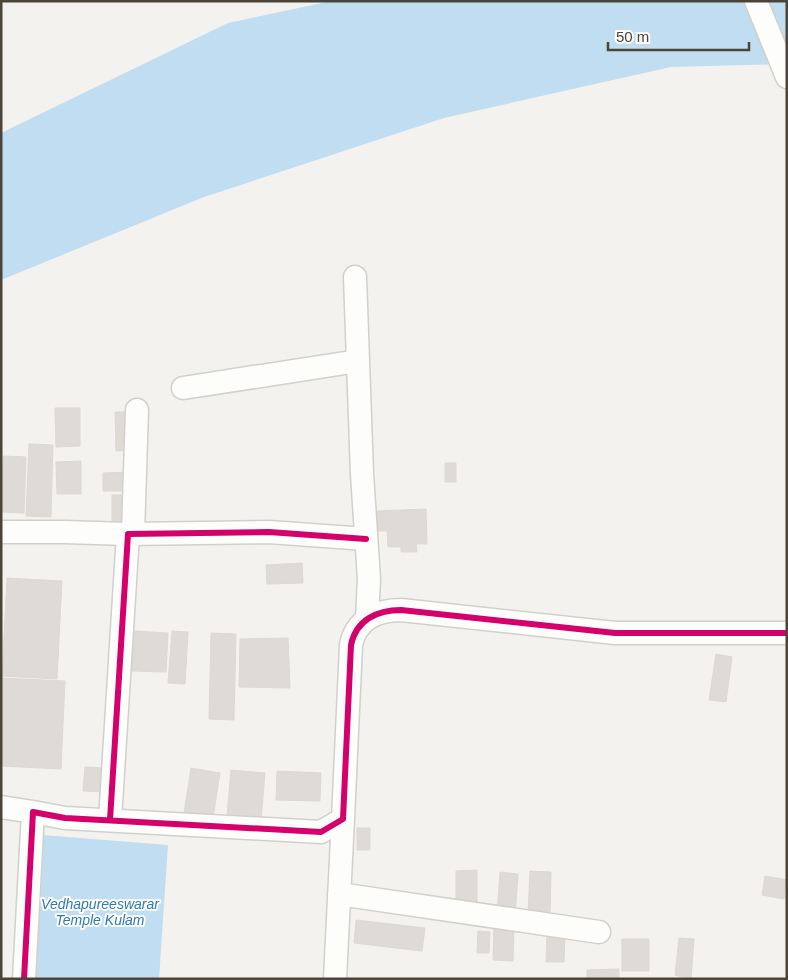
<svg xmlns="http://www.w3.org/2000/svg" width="788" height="980" font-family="Arial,sans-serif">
<rect width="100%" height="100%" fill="#f4f2ee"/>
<path fill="#c0ddf1" d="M331,1H787V64L671,67L444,118L204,197L1,280V133L228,23Z
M42,835L168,845L159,979H31Z"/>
<path fill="#dedbd6" stroke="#dcd9d4" d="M55,408H80V446L56,447Z
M115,412H132V450L116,451Z
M29,444L53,445L51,517L26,516Z
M3,456L26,457L24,513L1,512Z
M81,461V494H57L56,462Z
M445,463H456V482H445Z
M132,472V491H103V473Z
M112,495H130V526H112Z
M426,509L427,544H416L417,552H401V547H388L387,531H378L377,511Z
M302,563L303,583L267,584L266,565Z
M7,578L62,581L57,679L2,676Z
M134,631L168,633L166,672L132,671Z
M172,631L188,632L185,684L168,683Z
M211,633L236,634L234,720L209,719Z
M288,638L290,688L239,687L240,639Z
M716,654L732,657L726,702L709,700Z
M1,678L65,681L61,769L1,766Z
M85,767L105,768L104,792L83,791Z
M191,768L220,773L213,818L184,813Z
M231,770L265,773L261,820L227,817Z
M277,771L321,773L320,801L276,800Z
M357,828H370V850H357Z
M477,870V904H456V871Z
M530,871L551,872L550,914H528Z
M500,872L518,874L515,915L497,914Z
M765,876L787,880L784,899L762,895Z
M356,920L425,928L422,951L354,943Z
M494,925L514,926L513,961L493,960Z
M478,931L490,932L489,953H477Z
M547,933L565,934L564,962H546Z
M679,938L694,939L691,979L675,975Z
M622,939H649V971H622Z
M619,969V979H587V970Z"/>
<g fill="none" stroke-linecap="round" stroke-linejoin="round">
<defs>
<path id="minor" d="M756,1L787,77
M355,277L362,474L369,579L367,619
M183,388L358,361
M1,532H64L128,534
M133,534L137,410
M1,807L33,812
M110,820L128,534L269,532L366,539
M339,894L599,932
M24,979L33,812L65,818L321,832L343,819L351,645C356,620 377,610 401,610L615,633H787
M335,979L343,819"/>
</defs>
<use href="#minor" stroke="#d2d0cb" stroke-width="25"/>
<use href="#minor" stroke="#fdfdfc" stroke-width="22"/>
<defs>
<path id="cycleway" d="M110,820L128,534L269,532L366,539
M24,979L33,812L65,818L321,832L343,819L351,645C356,620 377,610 401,610L615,633H787"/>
</defs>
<use href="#cycleway" stroke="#fff" stroke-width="9"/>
<use href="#cycleway" stroke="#d6006c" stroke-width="6"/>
</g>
<g text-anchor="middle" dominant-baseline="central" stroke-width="4" stroke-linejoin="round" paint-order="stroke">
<g font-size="14" font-style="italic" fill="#2e7ab2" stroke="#fff">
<text x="100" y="904">Vedhapureeswarar<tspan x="100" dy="16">Temple Kulam</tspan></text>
</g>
</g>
<rect width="788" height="980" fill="none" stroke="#4b4439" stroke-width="5"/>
<path d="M608 42v8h141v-8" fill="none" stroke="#4b4439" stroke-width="2.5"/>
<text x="616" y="42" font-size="15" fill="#4b4439" stroke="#ffffff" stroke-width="4" paint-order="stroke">50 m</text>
</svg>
